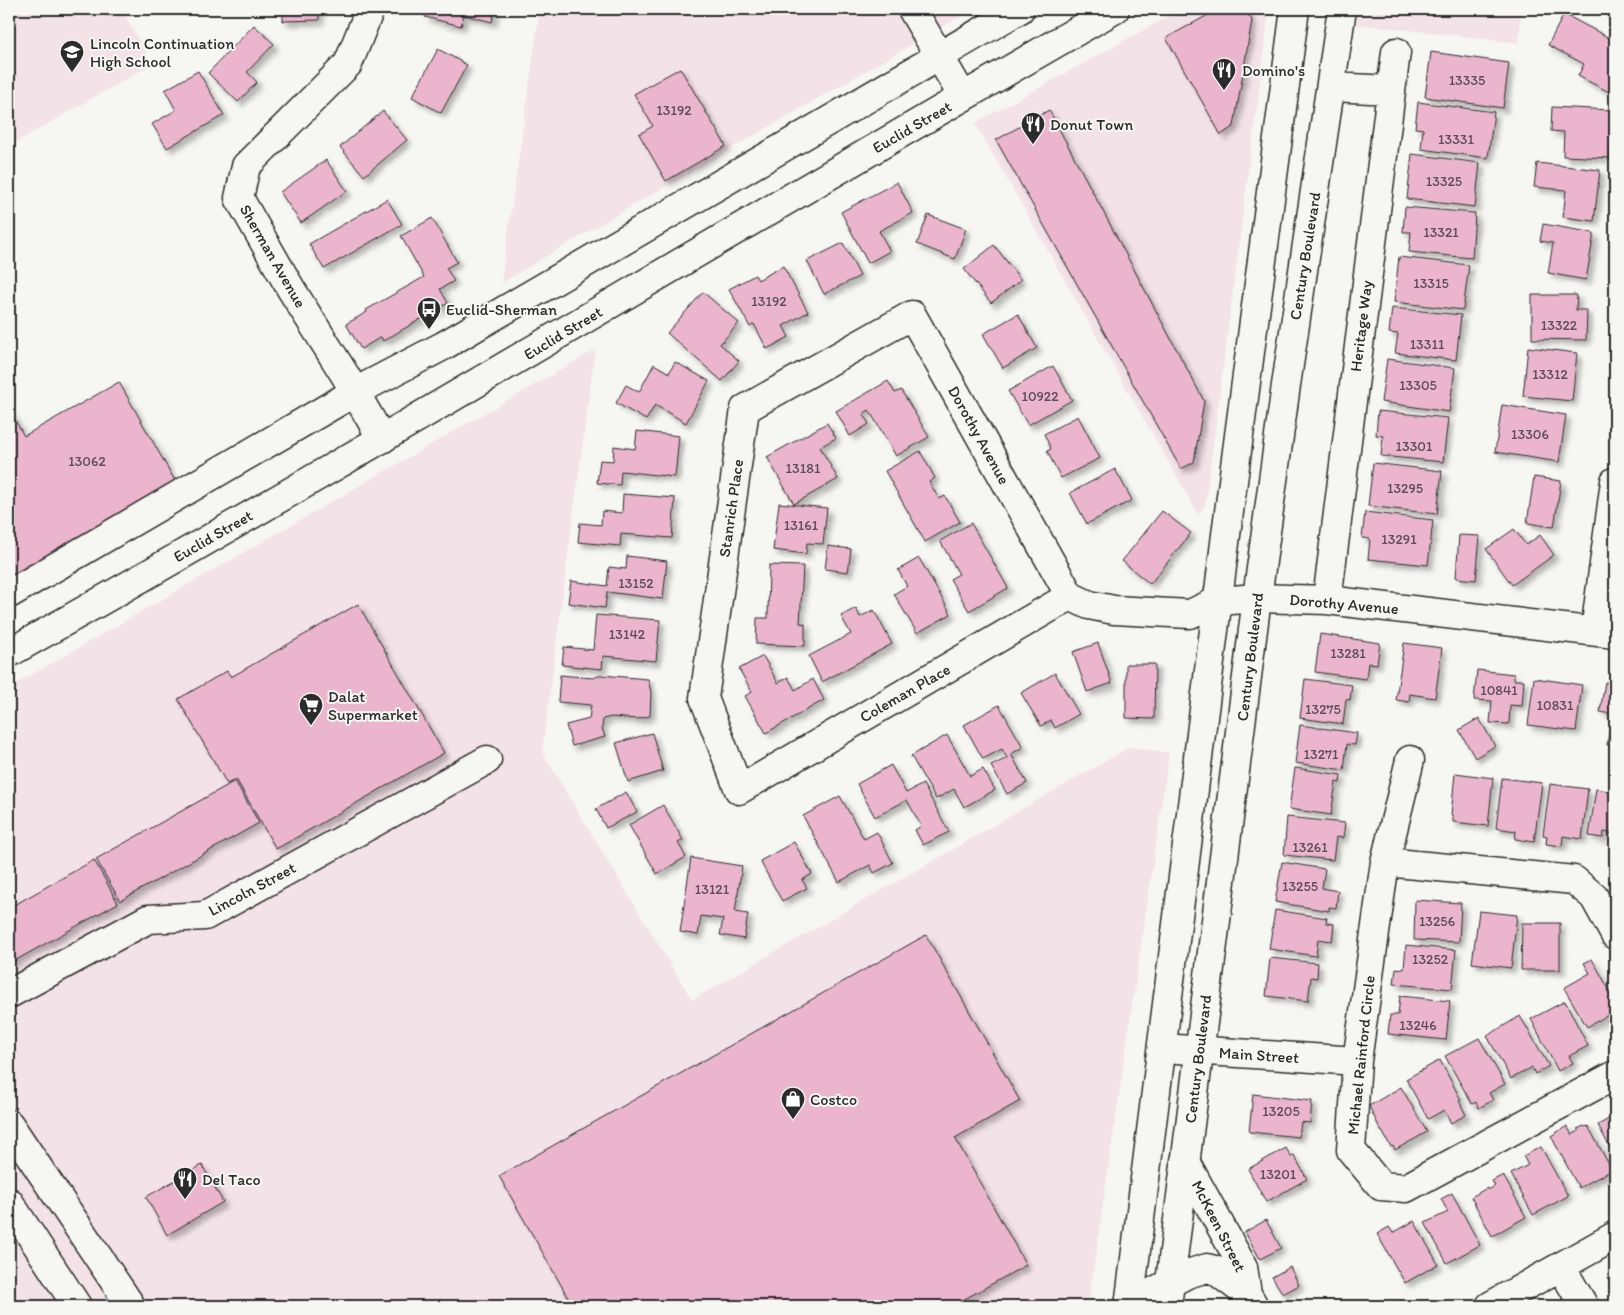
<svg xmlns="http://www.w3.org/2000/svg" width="1624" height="1315" font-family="Itim,sans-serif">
<defs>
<filter id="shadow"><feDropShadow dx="4.5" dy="4.5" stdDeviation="2.5" flood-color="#0004"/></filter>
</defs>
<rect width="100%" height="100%" fill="#f6f6f2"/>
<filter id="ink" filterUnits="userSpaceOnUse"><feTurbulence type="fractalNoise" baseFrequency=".02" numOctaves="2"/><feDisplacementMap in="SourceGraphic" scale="10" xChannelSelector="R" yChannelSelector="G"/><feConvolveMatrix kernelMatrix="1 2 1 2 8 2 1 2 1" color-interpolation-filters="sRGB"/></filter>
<g filter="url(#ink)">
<path fill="#f3e2e7" d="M9,9H121L152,64L9,146Z
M540,9H973L618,214L501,283Z
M1182,9H1267L1269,12L1205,506L1198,514L975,123Z
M1359,9H1521L1519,43L1356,24Z
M595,350L542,752L692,1000L1130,747L1169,753L1088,1306H9V688Z"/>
<path fill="#ebb5ce" stroke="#2b2b2b" filter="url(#shadow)" d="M283,9H319V20L283,21Z
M427,9H495L492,22L464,15L461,26L425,17Z
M1219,9H1245L1252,20L1234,126L1221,135L1166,38Z
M1564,14L1615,41V95L1578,76L1584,64L1548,45Z
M254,25L274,44L247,72L257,82L238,102L208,73Z
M438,49L467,65L441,113L412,97Z
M1431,52L1509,63L1503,108L1425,97Z
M680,68L726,146L666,181L639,134L653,126L634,94Z
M198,71L224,115L167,148L152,124L176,110L165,90Z
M1418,102L1494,112L1488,158L1421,149L1423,129L1415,128Z
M1552,107L1612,110L1610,158L1563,156L1564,132L1551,131Z
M1049,110L1204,401L1194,462L1181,469L996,140Z
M383,111L407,140L364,176L340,147Z
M1412,154L1480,163L1475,207L1407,199Z
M326,160L347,191L301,223L280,192Z
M1537,163L1600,170L1594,221L1563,217L1566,190L1534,187Z
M897,182L913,213L879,231L890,251L868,263L841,212Z
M387,199L402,224L324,269L309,244Z
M1405,207L1475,213L1472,258L1409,252L1411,232H1403Z
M928,215L966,229L955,259L917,244Z
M432,218L457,262L446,268L454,281L440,289L448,303L383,341L381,337L361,349L346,324L367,312L366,310L424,277L401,236Z
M1543,224L1594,233L1586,280L1548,273L1553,243L1540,241Z
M843,243L860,276L824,294L807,261Z
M994,245L1021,280L991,303L964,269Z
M1399,257L1469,265L1463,310L1394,302Z
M783,266L808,312L783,326L789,337L767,349L754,324L750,327L729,289L755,275L758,280Z
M703,292L739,323L720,344L739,361L722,381L667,333Z
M1532,295H1577L1576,310H1587L1586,340L1532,339Z
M1392,308L1461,315L1456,360L1395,353L1398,334L1389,333Z
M1018,314L1037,348L1003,368L983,334Z
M1528,347L1577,353L1572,401L1523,396Z
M1387,359L1455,368L1449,412L1381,402Z
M675,362L709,381L686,423L655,405L646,420L616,403L626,385L639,392L654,364L669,373Z
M1053,366L1072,400L1028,425L1008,391Z
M888,381L895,393L901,390L929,437L896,456L869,410L863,414L869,424L850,436L836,411Z
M119,382L178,486L9,582V409L24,436Z
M1502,405L1566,415L1559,462L1495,452Z
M1378,411L1448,418L1443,462L1381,456L1383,436L1376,435Z
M1078,416L1100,458L1061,478L1047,451L1051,449L1044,434Z
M827,423L836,438L820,447L838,479L794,504L767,457Z
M637,431L679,436L675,477L621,471L620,485L597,483L600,460L613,461L614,446L635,449Z
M920,451L935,478L929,482L939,499L945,496L960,522L925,542L885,471Z
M1373,463L1442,471L1437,514L1368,506Z
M1115,469L1132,500L1087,524L1070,493Z
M1534,477L1561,481L1554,527L1527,523Z
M623,494L675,498L672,538L621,534L620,546L578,542L580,523L601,525L602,511L622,513Z
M779,503L827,508L823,544L807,543L806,554L773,550Z
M1162,511L1191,533L1150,584L1122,561Z
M1365,512L1433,520L1428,565L1368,559L1370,539L1362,538Z
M971,523L1008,588L969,611L950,579L959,574L940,541Z
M1514,529L1526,545L1540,535L1554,555L1512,585L1486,549Z
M1459,535L1480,536L1476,580L1456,578Z
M828,546L851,549L848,572L825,569Z
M627,556L667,561L663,599L607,592L605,608L568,603L571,581L607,586L609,567L626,569Z
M919,558L951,614L917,633L894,594L907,586L898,570Z
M769,565L803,566L800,623L805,624V646L756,644L757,618H768Z
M358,604L444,753L276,849L236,779L227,784L178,699L227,671L231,677Z
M856,608L860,617L874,610L892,644L822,682L809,656L851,634L841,616Z
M596,615L660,620L656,661L603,656L602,669L562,665L564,647L593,650Z
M1320,634L1380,643L1377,664L1368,663L1366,679L1315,672Z
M1098,643L1112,683L1087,692L1073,652Z
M1404,643L1442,648L1435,698L1410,694L1409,702L1396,700Z
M763,656L778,683L788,677L795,690L813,679L824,700L766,733L745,696L752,692L739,669Z
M1126,664H1155L1154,719L1126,718Z
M1477,670L1514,674V680H1524L1522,706L1510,705L1509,724L1490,723L1492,701L1474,700Z
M1055,673L1079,714L1055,728L1051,720L1041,726L1021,693Z
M560,675L593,678L601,675L648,679L651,692L650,716L637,719L611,717L603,719L602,728L605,737L572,746L566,725L589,719L591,705L558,702Z
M1534,678L1582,685L1576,731L1528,725Z
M1305,679L1352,685L1350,700L1346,699L1343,724L1300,718Z
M1605,682L1615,684V746L1607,745L1612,714L1600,712Z
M999,705L1023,747L1011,754L1027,783L1007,794L991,766L1007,758L1002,749L983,759L964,725Z
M1479,718L1495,746L1475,758L1459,730Z
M1300,725L1357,733L1355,745L1347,744L1344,770L1295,763Z
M652,733L663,771L628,782L616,743Z
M947,735L970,776L983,769L995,790L964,807L954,789L936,799L911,756Z
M891,765L906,793L923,784L949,832L923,845L915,830L921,826L907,800L875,817L857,784Z
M1295,768L1341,775L1340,783L1336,782L1331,815L1289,809Z
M1455,773L1493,778L1488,826L1453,822V816L1451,815Z
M1502,778L1542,783L1534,842L1515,839L1516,831L1496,828Z
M235,781L259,823L120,901L96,859Z
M1550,784L1588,789L1582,839L1563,836L1562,846L1546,844L1547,836L1543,835Z
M1596,789L1615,792V834L1604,832L1603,838L1589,836Z
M626,792L637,812L606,828L596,809Z
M840,796L864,839L877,832L893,863L874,873L870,865L839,882L803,816Z
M663,805L683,840L678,843L686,857L657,874L629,825Z
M1287,817L1345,823L1343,838L1336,837L1333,860L1284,855Z
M794,842L812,874L802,880L807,888L782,901L760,861Z
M691,858L742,866L735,912L748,914L744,939L720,935L723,919L701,916L698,935L680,932Z
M94,860L118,903L9,964V908Z
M1282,862L1325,869L1322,888L1338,891L1336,908L1329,907V911L1275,902Z
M1415,900L1461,903L1459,942L1414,940Z
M1275,910L1327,918L1326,923L1334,924L1332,941L1318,939L1316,956L1269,949Z
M1479,911L1517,915L1511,968L1472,963Z
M1522,923H1560V970H1521Z
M926,935L1020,1101L955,1138L1026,1265L952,1306H573L499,1176Z
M1406,945L1456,950L1452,989L1394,984L1396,968L1404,969Z
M1270,958L1318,963L1317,978L1311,977L1308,1001L1266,996Z
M1592,959L1615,1000V1011L1587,1027L1564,988L1590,973L1584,963Z
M1400,996L1450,1001L1446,1040L1388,1034L1390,1015H1398Z
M1565,1001L1588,1046L1569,1056L1573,1063L1558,1071L1531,1019Z
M1520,1016L1549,1066L1535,1074L1532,1067L1511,1079L1487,1036Z
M1479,1038L1505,1084L1489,1093L1493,1100L1479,1108L1476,1102L1472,1104L1445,1056Z
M1440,1060L1461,1100L1459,1101L1466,1115L1451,1123L1444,1110L1428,1119L1406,1079Z
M1401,1087L1427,1132L1395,1150L1393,1146L1391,1147L1382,1131H1381L1369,1106Z
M1253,1094L1312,1101L1310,1123L1301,1122L1299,1137L1249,1132Z
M1615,1105V1157L1598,1125L1614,1116L1609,1108Z
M1567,1126L1572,1135L1579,1131L1577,1129L1584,1126L1585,1127L1588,1126L1612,1170L1579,1188L1551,1136Z
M1541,1147L1568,1196L1533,1215L1511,1174L1528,1165L1523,1156Z
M1286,1148L1291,1157L1294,1155L1307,1179L1266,1202L1248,1169Z
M202,1165L223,1202L167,1235L146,1197Z
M1503,1175L1526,1217L1492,1236L1471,1197L1487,1188L1488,1190L1495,1186L1492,1181Z
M1452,1193L1480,1245L1447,1263L1425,1223L1448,1212L1441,1199Z
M1266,1220L1281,1248L1260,1259L1245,1232Z
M1414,1221L1438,1264L1405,1283L1377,1234L1389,1227L1393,1233Z
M1290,1267L1299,1285L1283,1294L1272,1277Z"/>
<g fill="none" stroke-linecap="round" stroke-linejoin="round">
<defs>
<path id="minor" d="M370,9L348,64L246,166L239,198L291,289L345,375L382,439
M912,9L963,97
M1331,87L1391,90
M1070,596L739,790L704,698L745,409L912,315L1070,596L1089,605L1114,610L1190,614L1218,601L1257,598L1327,600L1615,634
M1327,600L1396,52
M1595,631L1615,481
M1410,760L1385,862L1357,1061L1351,1150L1381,1186L1406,1188L1615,1075
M1385,862L1574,880L1594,897L1615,935
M9,994L148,919L205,916L487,760
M1162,1048L1357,1061
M1185,1161L1243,1267L1247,1294L1254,1306
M1561,1267L1584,1306
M1130,1301L1151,1293L1187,1274L1207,1268L1215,1270L1247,1294
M1490,1306L1615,1236"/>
<path id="major" d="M9,594L355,392L443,346L1020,9
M9,653C381,444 745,221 1115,9
M9,1124L131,1306
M9,1202L77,1306
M1129,1306L1227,527L1295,9
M1167,1306L1257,598L1286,385L1342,9"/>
</defs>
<use href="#minor" stroke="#2b2b2b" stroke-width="31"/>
<use href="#major" stroke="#2b2b2b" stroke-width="31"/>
<use href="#minor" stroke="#f6f6f2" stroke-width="28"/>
<use href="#major" stroke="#f6f6f2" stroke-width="28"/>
</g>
</g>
<defs>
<symbol id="school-pin" viewBox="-11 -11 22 30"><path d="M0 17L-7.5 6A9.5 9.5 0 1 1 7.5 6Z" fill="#2b2b2b" stroke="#f6f6f2"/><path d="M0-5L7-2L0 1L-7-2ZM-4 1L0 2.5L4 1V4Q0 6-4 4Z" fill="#fff"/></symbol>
<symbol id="restaurant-pin" viewBox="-11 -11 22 30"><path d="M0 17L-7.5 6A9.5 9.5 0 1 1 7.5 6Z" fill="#2b2b2b" stroke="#f6f6f2"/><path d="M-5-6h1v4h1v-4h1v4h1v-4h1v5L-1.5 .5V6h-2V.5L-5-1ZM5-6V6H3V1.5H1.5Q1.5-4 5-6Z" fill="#fff"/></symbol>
<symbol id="bus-pin" viewBox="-11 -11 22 30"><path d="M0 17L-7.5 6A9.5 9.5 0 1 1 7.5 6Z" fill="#2b2b2b" stroke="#f6f6f2"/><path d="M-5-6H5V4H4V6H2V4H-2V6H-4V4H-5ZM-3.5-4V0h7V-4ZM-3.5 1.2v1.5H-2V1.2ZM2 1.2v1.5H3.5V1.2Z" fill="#fff"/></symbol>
<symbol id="supermarket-pin" viewBox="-11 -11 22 30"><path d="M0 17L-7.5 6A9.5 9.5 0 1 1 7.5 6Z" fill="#2b2b2b" stroke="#f6f6f2"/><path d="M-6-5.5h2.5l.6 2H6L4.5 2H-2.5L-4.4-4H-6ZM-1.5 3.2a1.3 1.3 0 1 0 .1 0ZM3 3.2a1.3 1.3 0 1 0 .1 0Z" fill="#fff"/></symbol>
<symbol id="shop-pin" viewBox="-11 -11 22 30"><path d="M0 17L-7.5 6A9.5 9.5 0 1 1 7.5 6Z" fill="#2b2b2b" stroke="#f6f6f2"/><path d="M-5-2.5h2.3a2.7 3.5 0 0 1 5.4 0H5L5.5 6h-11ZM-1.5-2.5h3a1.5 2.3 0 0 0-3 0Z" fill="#fff"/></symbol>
</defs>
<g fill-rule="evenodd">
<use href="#school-pin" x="58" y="38" width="28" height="38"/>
<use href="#restaurant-pin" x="1210" y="56" width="28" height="38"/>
<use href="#restaurant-pin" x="1019" y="110" width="28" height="38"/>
<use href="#bus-pin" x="415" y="295" width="28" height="38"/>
<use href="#supermarket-pin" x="297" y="691" width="28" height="38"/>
<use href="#shop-pin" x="779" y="1085" width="28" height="38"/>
<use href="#restaurant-pin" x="171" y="1165" width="28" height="38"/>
</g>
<g text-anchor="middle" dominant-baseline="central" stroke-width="4" stroke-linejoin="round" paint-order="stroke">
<g font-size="14" fill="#5b4e54">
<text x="1467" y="80">13335</text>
<text x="674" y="110">13192</text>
<text x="1456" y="139">13331</text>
<text x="1444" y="181">13325</text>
<text x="1441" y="232">13321</text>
<text x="1431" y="283">13315</text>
<text x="769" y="301">13192</text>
<text x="1559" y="325">13322</text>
<text x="1427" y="344">13311</text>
<text x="1550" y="374">13312</text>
<text x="1418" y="385">13305</text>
<text x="1040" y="396">10922</text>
<text x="1530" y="434">13306</text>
<text x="1414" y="446">13301</text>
<text x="87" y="461">13062</text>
<text x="803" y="468">13181</text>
<text x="1405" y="488">13295</text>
<text x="801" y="525">13161</text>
<text x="1399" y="539">13291</text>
<text x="636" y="583">13152</text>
<text x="627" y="634">13142</text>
<text x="1348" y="653">13281</text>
<text x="1499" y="690">10841</text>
<text x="1555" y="705">10831</text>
<text x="1323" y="709">13275</text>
<text x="1321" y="754">13271</text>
<text x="1310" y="847">13261</text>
<text x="1300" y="886">13255</text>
<text x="712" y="889">13121</text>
<text x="1437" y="921">13256</text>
<text x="1430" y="959">13252</text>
<text x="1418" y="1025">13246</text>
<text x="1281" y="1111">13205</text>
<text x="1278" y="1174">13201</text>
</g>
<g font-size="16" fill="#2b2b2b" stroke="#f6f6f2" text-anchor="start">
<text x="90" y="43">Lincoln Continuation<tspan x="90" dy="18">High School</tspan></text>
<text x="1242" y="70">Domino's</text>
<text x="1050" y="124">Donut Town</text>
<text x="446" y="309">Euclid-Sherman</text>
<text x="328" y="696">Dalat<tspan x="328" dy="18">Supermarket</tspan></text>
<text x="810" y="1099">Costco</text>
<text x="202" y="1179">Del Taco</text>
</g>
<g font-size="16" fill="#2b2b2b" stroke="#f6f6f2">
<text transform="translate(912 127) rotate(-30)">Euclid Street</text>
<text transform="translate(273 256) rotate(60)">Sherman Avenue</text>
<text transform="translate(1305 256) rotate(-81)">Century Boulevard</text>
<text transform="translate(1361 326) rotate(-83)">Heritage Way</text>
<text transform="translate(563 333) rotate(-31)">Euclid Street</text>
<text transform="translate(979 435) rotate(61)">Dorothy Avenue</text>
<text transform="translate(731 508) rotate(-82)">Stanrich Place</text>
<text transform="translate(213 536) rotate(-30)">Euclid Street</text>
<text transform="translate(1344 604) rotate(5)">Dorothy Avenue</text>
<text transform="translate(1250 657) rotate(-83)">Century Boulevard</text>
<text transform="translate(905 693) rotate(-30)">Coleman Place</text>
<text transform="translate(252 889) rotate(-28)">Lincoln Street</text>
<text transform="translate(1259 1055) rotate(4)">Main Street</text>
<text transform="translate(1361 1055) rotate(-84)">Michael Rainford Circle</text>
<text transform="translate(1198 1059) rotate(-83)">Century Boulevard</text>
<text transform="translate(1219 1226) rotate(63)">McKeen Street</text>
</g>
</g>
<rect width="1624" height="1315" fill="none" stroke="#f6f6f2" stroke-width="30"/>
<rect x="15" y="15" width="1594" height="1285" fill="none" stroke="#2b2b2b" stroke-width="2" filter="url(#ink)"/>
</svg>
